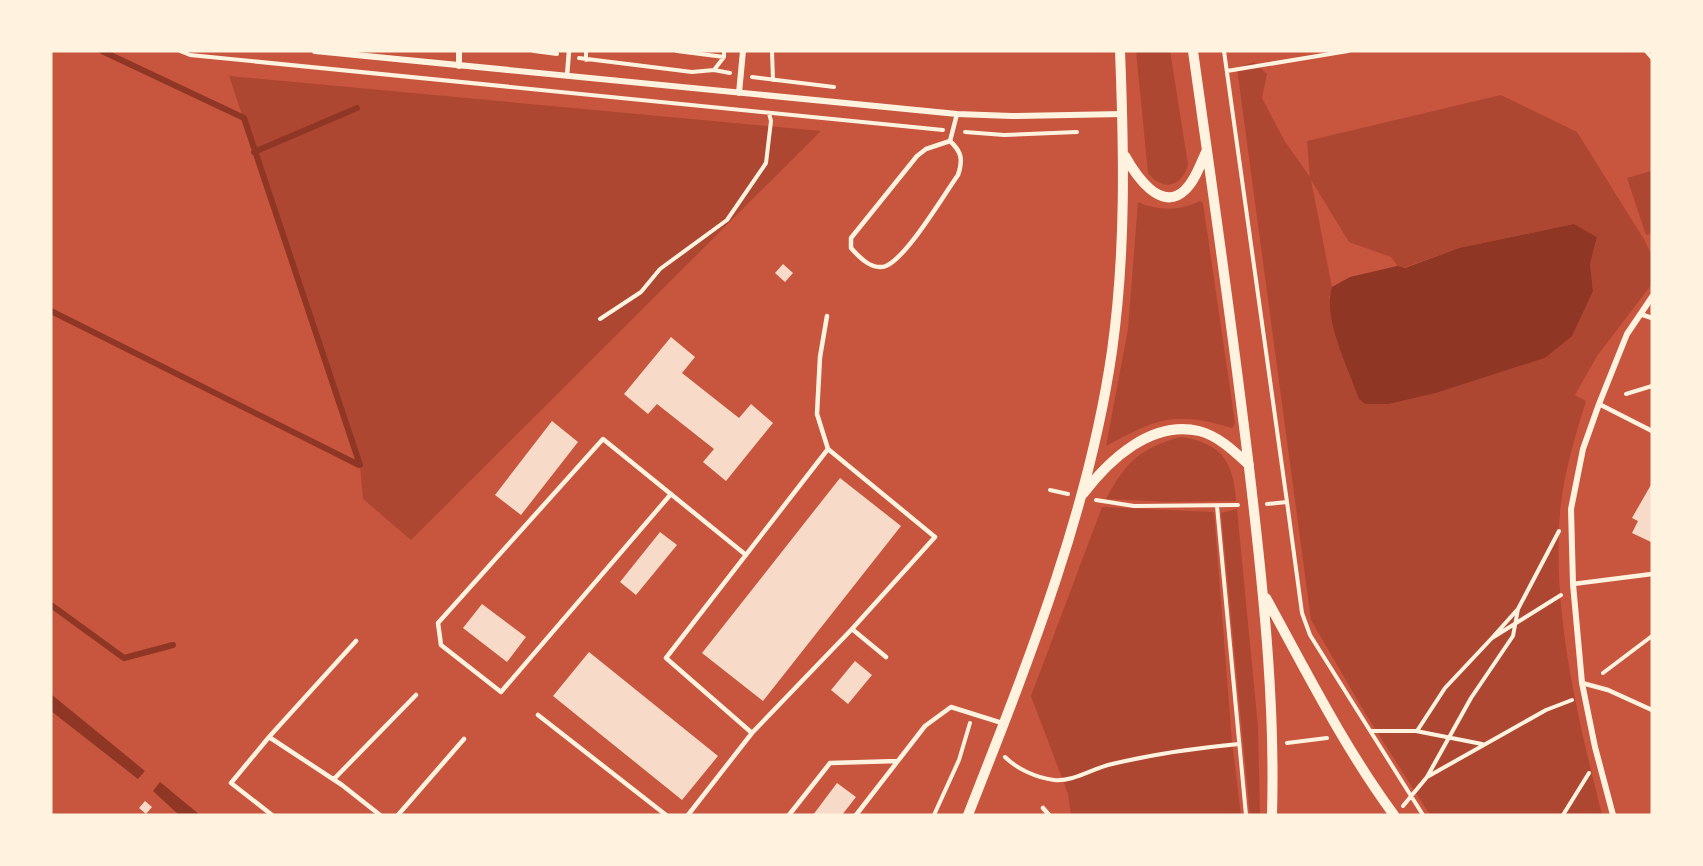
<svg xmlns="http://www.w3.org/2000/svg" width="1703" height="866" font-family="Signika,sans-serif">
<rect width="100%" height="100%" fill="#c8553d"/>
<path fill="#ae4732" fill-rule="evenodd" d="M1136,51H1170L1188,164C1183,187 1163,192 1148,173Z
M1254,62L1267,74L1262,98L1284,140L1310,177L1307,141L1501,95L1577,132L1645,241L1652,256V284L1597,356L1575,395L1586,401C1573,443 1560,486 1559,530C1555,627 1579,722 1602,815H1430L1365,713L1311,620L1237,68ZM1311,180L1349,242L1391,257L1400,269L1459,248L1574,224L1597,237L1590,264L1593,291L1545,358L1436,393L1389,404L1329,298L1332,287Z
M229,76L821,131L411,540L363,499L360,465Z
M1652,171V233L1646,235L1627,178Z
M1200,201L1203,203L1235,423L1232,428C1173,411 1159,418 1106,446L1128,329L1138,202C1158,211 1180,211 1200,201Z
M1180,437C1221,442 1234,462 1236,501L1168,502L1106,499C1126,462 1139,449 1180,437Z
M1102,507L1214,512L1232,742L1241,815H1071L1068,794L1031,696Z
M1237,509L1258,727L1260,815H1250L1221,513Z"/>
<path fill="#8f3625" d="M1574,224L1597,237L1590,264L1593,291L1572,336L1545,358L1436,393L1389,404H1365L1359,399C1349,369 1322,318 1332,287L1350,277L1397,266L1405,268L1459,248Z
M51,694L145,771L138,779L51,711Z
M160,782L200,815H179L153,791Z"/>
<g fill="none" stroke-linecap="round" stroke-linejoin="round">
<path stroke="#8f3625" stroke-width="6" d="M102,51L244,118L360,465
M254,152L357,108
M51,311L359,465
M51,605L124,658L173,645"/>
</g>
<path fill="#f7dbc8" d="M783,264L793,273L785,282L775,273Z
M671,337L695,357L682,373L739,418L751,404L773,423L726,481L703,462L714,449L657,404L648,414L624,394Z
M552,421L578,442L521,515L495,495Z
M840,478L901,526L763,701L702,653Z
M1652,483V546L1651,542L1632,533L1638,521L1632,518Z
M660,532L677,545L636,595L620,582Z
M482,604L526,637L507,662L463,628Z
M589,652L718,756L682,800L553,696Z
M855,661L872,675L848,704L831,690Z
M837,783L856,797L842,815H813Z
M145,801L152,807L146,814L139,808Z"/>
<g fill="none" stroke-linecap="round" stroke-linejoin="round">
<path stroke="#fff3e0" stroke-width="4" d="M180,51L190,55L943,130
M534,51L557,54
M677,51L724,57
M772,51L773,80
M1224,51L1287,502
M1646,51L1652,58
M579,58L692,72L714,70L724,57V51
M586,60V51
M714,70L730,73
M1227,71L1348,51
M752,77L834,87
M965,132L1004,135L1077,132
M600,319L641,292L660,269L727,220L766,163L771,121L769,113
M1626,394L1652,386
M1050,490L1068,494
M1096,500L1134,506L1238,505
M1267,504L1287,502L1302,613L1310,635L1423,815
M1217,506L1246,815
M1517,610L1492,638L1561,595
M1603,673L1652,636
M1371,731H1417L1445,688L1492,638
M1416,731L1482,744
M1287,743L1327,738
M1005,757C1017,769 1037,778 1054,780C1074,782 1093,768 1112,764C1154,754 1196,748 1239,744
M1427,777L1471,698L1513,636L1518,609L1559,531
M1403,806L1427,777L1546,710L1572,700
M934,815L959,760L970,723
M1563,815L1589,773"/>
<path stroke="#fff3e0" stroke-width="4.5" d="M567,76L569,51
M950,141C962,152 963,160 958,175C943,196 907,257 886,266C872,271 859,257 851,248V238L917,156L926,149L950,141L957,114
M1640,314L1652,318
M827,316L820,357L817,414L828,449L935,537L852,629L886,657
M1599,404L1652,431
M671,494L501,692L441,645L438,623L603,439L746,555
M1573,584L1652,574
M1582,683L1608,690L1652,710
M538,715L666,815
M752,733L666,658L828,449
M269,737L356,641
M334,779L416,695
M1043,808L1049,815
M272,815L231,783L269,737L342,785L380,815
M398,815L464,739
M688,815L752,733L852,629
M789,815L830,763L898,761
M856,815L925,726L951,707L1002,723"/>
<path stroke="#fff3e0" stroke-width="6" d="M315,51L957,114L1012,116L1123,114
M459,66V51
M739,93L743,51
M1613,815L1595,747L1582,683L1573,584L1571,509L1583,449L1599,404L1627,334L1652,297"/>
<path stroke="#fff3e0" stroke-width="10" d="M1193,51C1214,201 1236,351 1253,502C1265,607 1275,710 1272,815
M1125,156C1135,174 1161,214 1185,190C1195,181 1200,165 1206,152
M1083,494C1109,460 1151,420 1199,431C1219,436 1235,452 1249,465
M1266,598C1306,671 1344,747 1394,815
M968,815C1027,665 1089,511 1112,351C1126,251 1124,152 1120,51"/>
</g>
<rect width="1703" height="866" fill="none" stroke="#fff3e0" stroke-width="105"/>
</svg>
